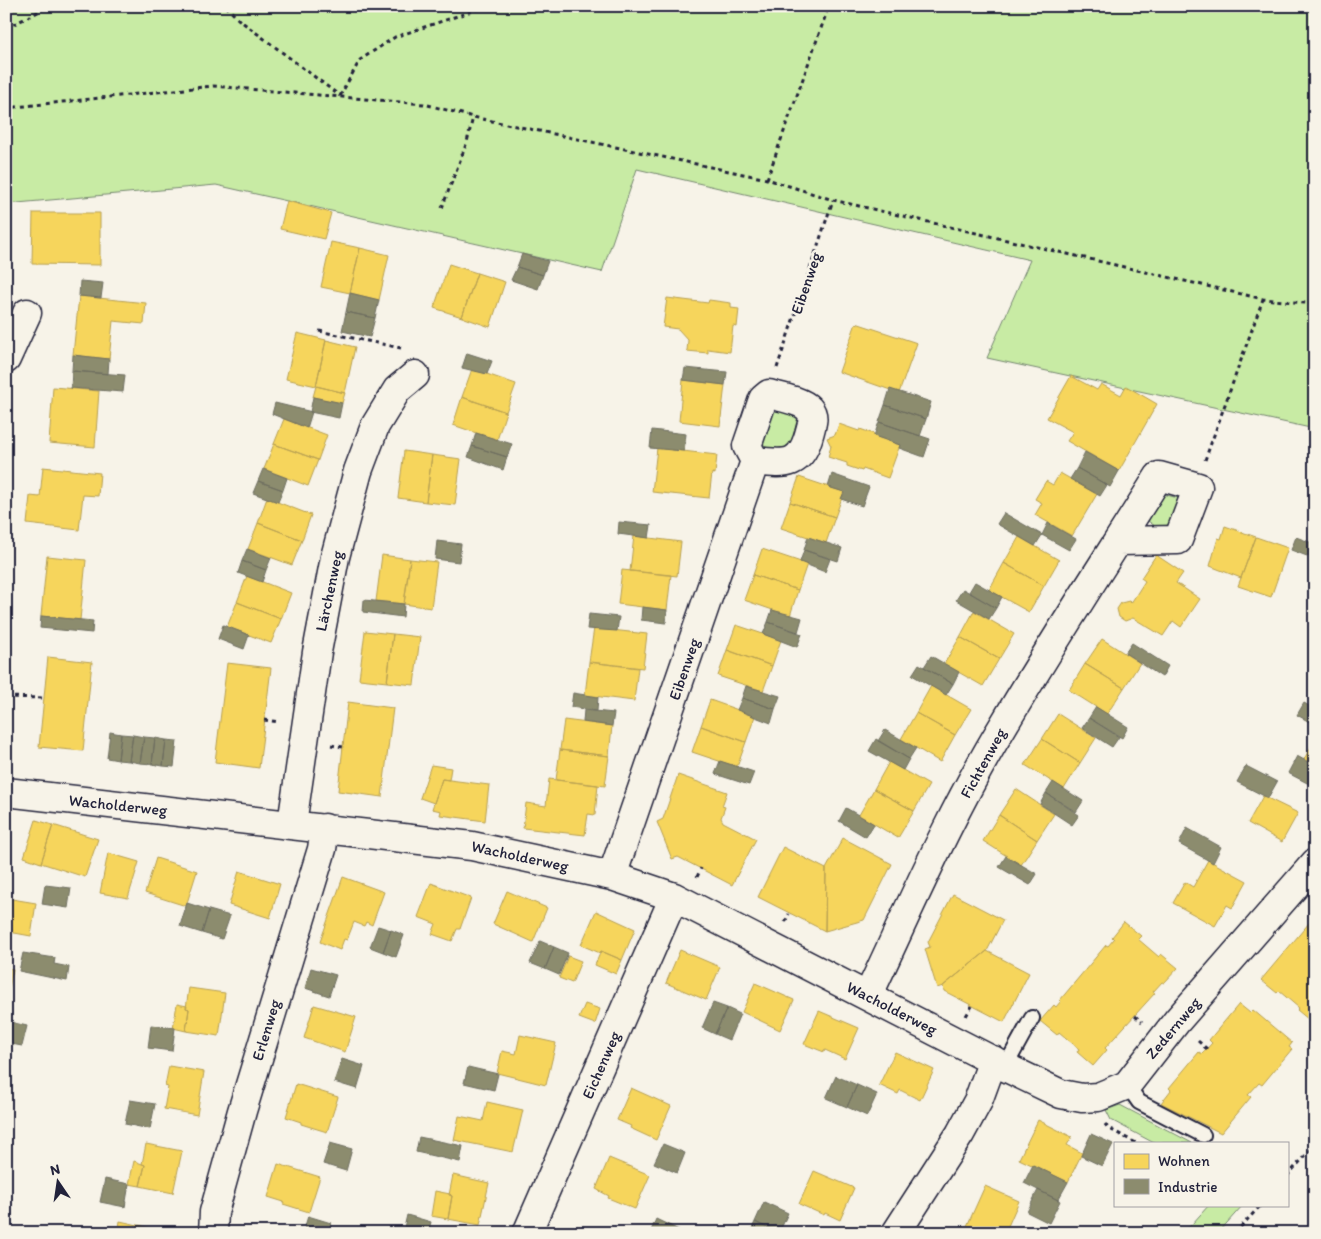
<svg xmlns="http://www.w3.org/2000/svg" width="1321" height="1239" font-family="Itim,sans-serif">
<rect width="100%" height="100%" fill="#f7f3e8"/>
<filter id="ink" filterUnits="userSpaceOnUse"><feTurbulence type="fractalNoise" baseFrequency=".02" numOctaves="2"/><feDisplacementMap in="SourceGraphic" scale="10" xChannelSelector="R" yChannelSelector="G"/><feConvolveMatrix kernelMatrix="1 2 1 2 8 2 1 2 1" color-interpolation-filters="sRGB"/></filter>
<g filter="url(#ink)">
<path fill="#c8eba4" stroke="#758670" d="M6,6H1315V429L987,358L1030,260L637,169L602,272L216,185L6,204Z
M779,408L798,417L800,423L792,446L782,451L768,450L761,441L773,410Z
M1163,494L1178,498L1181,501L1171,525L1155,526L1148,521L1147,516Z
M1120,1105L1192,1143H1154L1111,1120L1106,1110Z
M1209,1205H1243L1218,1233H1184Z"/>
<path fill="#f6d55c" stroke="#b69f52" d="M287,201L331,213L324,239L280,229Z
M33,213H100V265L32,264Z
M331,242L360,248L350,293L321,287Z
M360,248L389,255L379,300L350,293Z
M449,264L477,273L462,317L434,308Z
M477,273L505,282L490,327L462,317Z
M79,296L146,303L144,324L113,321L109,359L73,355Z
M667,298L708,303L709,300L731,303V308L739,309L737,327L733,326L730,352L708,349V353L687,351L688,340L678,329L663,327Z
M856,323L917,343L899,393L839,372Z
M297,333L326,340L316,386L286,379Z
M326,340L355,347L345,393L316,386Z
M472,369L516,384L506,412L462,397Z
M1071,376L1097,390L1101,384L1121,395L1126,386L1157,404L1119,471L1067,441L1073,432L1047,418Z
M683,380L725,385L720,426L679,421Z
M316,386L345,393L342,403L313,397Z
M53,387L99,391L95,447L49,443Z
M462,397L506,412L497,440L453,425Z
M284,419L327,435L318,460L274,444Z
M839,424L859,431L860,429L874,434V436L900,445L888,478L863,469L862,471L847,466V463L828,457L831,446L827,438L835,435Z
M274,444L318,460L308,486L264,469Z
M657,448L717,455L715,474L712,473L709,498L652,492Z
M404,451L432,455L426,502L398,498Z
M432,455L461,459L455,505L426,502Z
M43,467L100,473L98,496L83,495L79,530L27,524L30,496L40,497Z
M1060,473L1097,494L1072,536L1035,515L1042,503L1035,499L1046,481L1053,485Z
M799,477L844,492L835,517L790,502Z
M267,498L311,515L302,540L258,523Z
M790,502L835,517L826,543L781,528Z
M258,523L302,540L292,565L248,549Z
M1225,526L1256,537L1241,578L1210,566L1218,538L1221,539Z
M634,536L681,542L677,576L630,571Z
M1019,537L1059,560L1044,586L1004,563Z
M1256,537L1288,548L1271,597L1238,586Z
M762,549L807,564L798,590L753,575Z
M382,555L410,559L404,604L376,601Z
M1156,555L1183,573L1176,583L1200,599L1181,627L1173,621L1163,636L1133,618L1125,621L1119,617L1117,609L1121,603L1129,601L1131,603L1145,581L1141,578Z
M47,556L86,560L80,620L41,616Z
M410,559L437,562L431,608L404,604Z
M1004,563L1044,586L1029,612L989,590Z
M622,570L671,575L667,610L618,604Z
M753,575L798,590L790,616L744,600Z
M247,576L291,593L281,619L237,602Z
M237,602L281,619L271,643L227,627Z
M974,611L1014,634L999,659L960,637Z
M736,625L781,640L772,666L727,650Z
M594,628L647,634L643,668L589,662Z
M365,631L393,634L387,682L359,679Z
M393,634L420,637L414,685L387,682Z
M960,637L999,659L983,686L944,664Z
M1102,639L1140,663L1124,688L1085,664Z
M727,650L772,666L763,691L718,676Z
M48,657L92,662L83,751L39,747Z
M589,662L638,668L634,701L585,695Z
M227,663L271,668L259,768L215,762Z
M1085,664L1124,688L1107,714L1069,690Z
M931,686L971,709L955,735L916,713Z
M710,700L755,716L746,742L701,726Z
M348,702L393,708L382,797L338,791Z
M916,713L955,735L940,762L901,739Z
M1058,714L1096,738L1080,763L1042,739Z
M564,720L612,726L609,756L560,750Z
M701,726L746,742L737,767L692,752Z
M1042,739L1080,763L1064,789L1025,765Z
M1315,740V766L1304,759Z
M560,750L609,756L605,786L556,780Z
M889,762L929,785L914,811L874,789Z
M431,765L451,768L449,780L442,779L434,803L420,798Z
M678,775L727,792L722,806L725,807L721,818L723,822L756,839L732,885L678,857L672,859L657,822L663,819Z
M442,779L489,785L485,821L440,815L441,811L432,809Z
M549,779L598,785L595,815L588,814L585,835L523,828L526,803L546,806Z
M874,789L914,811L898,838L859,815Z
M1016,789L1054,814L1037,840L999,815Z
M1263,796L1298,813L1282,842L1248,823Z
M999,815L1037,840L1021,865L983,841Z
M36,820L53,825L41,863L24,857Z
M53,825L98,839L85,877L41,863Z
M843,838L892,864L864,920L825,931L826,869Z
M783,847L826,869L825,931L758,897Z
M108,853L139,862L128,898L100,893Z
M156,858L197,871L186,906L145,893Z
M1208,860L1247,881L1232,908L1227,905L1215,926L1173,903L1185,882L1193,887Z
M239,871L280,884L270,918L229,905Z
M343,877L384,892L372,925L366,922L364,926L354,922L347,940L344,939L340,950L320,942Z
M431,883L471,898L460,929H457L452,941L432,934L436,924L418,917Z
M507,891L547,908L533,942L493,924Z
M953,894L1003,920L987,951L943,986L937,988L925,949L930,947L928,942Z
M6,898L36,903L31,936L9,932V935H6Z
M596,911L635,929L622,960L601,951L600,953L581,945Z
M1315,916V1024H1314L1297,1010L1299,1008L1279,991L1277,993L1261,980Z
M1124,922L1141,936L1138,939L1159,957L1161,954L1178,968L1164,983L1162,982L1153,992L1155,993L1105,1048L1107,1050L1093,1066L1077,1052L1079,1049L1059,1032L1057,1035L1040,1021L1054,1005L1056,1007L1061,1001L1060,1000L1106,945L1108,946L1114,939L1112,937Z
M680,950L720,967L706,1000L666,983Z
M601,951L622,960L616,974L595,965Z
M987,951L1029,973L1004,1022L944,991L943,986Z
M568,956L581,961L572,983L559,978Z
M6,968L13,969L6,1004Z
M755,983L794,1000L780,1030L742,1012Z
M189,988L225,993L219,1036L186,1031L189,1009L186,1008Z
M177,1004L187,1006L186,1008L189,1009L186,1031L173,1028Z
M585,1004L600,1009L595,1024L579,1018Z
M1239,1004L1250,1013L1253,1010L1292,1043L1289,1047L1292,1049L1262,1085L1259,1083L1248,1095L1251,1097L1221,1133L1161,1103L1171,1090L1169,1088L1199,1052L1202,1054L1212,1043L1209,1040Z
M314,1005L356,1017L345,1052L304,1038Z
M819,1011L859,1028L845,1059L825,1050L824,1052L804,1044Z
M520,1035L556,1043L546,1085L497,1073L502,1051L516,1054Z
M895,1052L934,1070L920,1100L900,1090L898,1094L879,1085Z
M169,1066L204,1072L197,1115L164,1109L168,1087L165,1086Z
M296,1084L338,1097L327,1132L301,1124V1122L286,1117Z
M631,1088L671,1106L656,1140L630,1128L631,1126L617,1120Z
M487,1102L523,1110L513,1152L454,1140L459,1116L483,1121Z
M1038,1120L1072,1137L1067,1145L1082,1153L1068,1182L1019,1159Z
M146,1144L182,1151L173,1193L140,1186L145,1165L142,1164Z
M609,1158L650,1175L635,1209L608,1198L609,1196L596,1189Z
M134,1161L145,1165L140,1186L129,1184Z
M278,1164L320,1177L309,1212L283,1204L284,1202L268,1197Z
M814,1171L854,1188L840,1220L825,1213L824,1215L799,1204Z
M453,1175L489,1183L480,1225L448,1219L452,1196L449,1195Z
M985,1186L1019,1201L1005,1233H984L967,1226Z
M435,1191L450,1194L452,1196L448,1219L431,1216Z
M120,1221L156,1229V1233H118Z"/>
<path fill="#8c8c6e" stroke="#6c6c5f" d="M522,254L548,261L543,275L517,267Z
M517,267L543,275L538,289L511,280Z
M80,281L103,283L101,298L79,296Z
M350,293L379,300L375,318L346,312Z
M346,312L375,318L370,337L342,331Z
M467,353L492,361L487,374L462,368Z
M73,355L109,359L108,374L72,371Z
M685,368L727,372L725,385L683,380Z
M72,371L125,375L123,392L71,388Z
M890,389L931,402L926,419L885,405Z
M313,397L342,403L339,418L310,412Z
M275,403L312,412L307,428L272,414Z
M885,405L926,419L920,436L879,422Z
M879,422L930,439L924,457L899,448L900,445L874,436Z
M652,430L686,434L684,451L650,448Z
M476,433L512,444L507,457L472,446Z
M472,446L507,457L503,470L468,457Z
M1085,452L1119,471L1110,487L1077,468Z
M1077,468L1107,485L1100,496L1070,479Z
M263,469L287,478L283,490L258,481Z
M832,474L869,487L862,506L841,499L844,492L828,487Z
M258,481L283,490L278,502L253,493Z
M1004,513L1042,535L1035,546L997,524Z
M619,522L651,525L649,538L618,534Z
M1048,523L1076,539L1069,550L1042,535Z
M808,537L842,548L838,561L804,550Z
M1296,537L1315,544V559L1291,550Z
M437,541L461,544L459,562L435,559Z
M247,549L271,558L266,570L242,561Z
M804,550L830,559L825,572L800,562Z
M242,561L266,570L262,582L238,573Z
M975,582L1002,597L996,608L969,592Z
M963,589L996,608L989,619L956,600Z
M364,600L404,604L403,617L363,612Z
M642,607L667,610L666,623L641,620Z
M772,610L802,618L798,632L768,622Z
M589,614L619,617L617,631L587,629Z
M41,616L93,621L92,633L40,628Z
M768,622L802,634L797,647L763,634Z
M223,625L249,635L244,649L218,639Z
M1132,643L1168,666L1162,677L1125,653Z
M931,656L959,672L953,684L924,667Z
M919,664L953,684L946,695L912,675Z
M746,686L780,696L775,709L742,698Z
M573,693L598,697L597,711L571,707Z
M742,698L775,709L771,723L737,710Z
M1304,703L1315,709V725L1297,715Z
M1096,707L1128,727L1122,738L1089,718Z
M584,710L614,713L612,726L583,722Z
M1089,718L1119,737L1112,747L1082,728Z
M885,730L916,748L909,759L878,741Z
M110,732L121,734L118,760L107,758Z
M121,734L133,735L129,761L118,760Z
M133,735L144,737L140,763L129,761Z
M144,737L155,738L152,764L140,763Z
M155,738L166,740L163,766L152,764Z
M876,739L909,759L903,770L869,751Z
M166,740L177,741L174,767L163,766Z
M1297,756L1315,766V778L1311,785L1288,773Z
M720,761L754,772L749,785L715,774Z
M1246,766L1277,782L1268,798L1237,782Z
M1053,782L1083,801L1076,812L1046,793Z
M1046,793L1079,815L1072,825L1040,804Z
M846,808L874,824L866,837L839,821Z
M1187,828L1221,847L1213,863L1179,844Z
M1006,856L1037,874L1030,885L999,867Z
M45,885L71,888L68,908L42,904Z
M187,903L209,910L202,933L180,926Z
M209,910L230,916L222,939L202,933Z
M378,926L391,930L383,952L370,947Z
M391,930L404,935L396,957L383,952Z
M540,941L554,947L545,969L530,963Z
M554,947L568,953L559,975L545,969Z
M23,953L55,958L54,964L69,967L67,981L19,971Z
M311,968L336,975L329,996L305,988Z
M713,1003L727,1008L715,1034L702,1028Z
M727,1008L740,1014L729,1040L715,1034Z
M6,1021L27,1026L22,1046L6,1043Z
M151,1025L175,1028L172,1051L148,1048Z
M342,1059L364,1066L357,1089L334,1082Z
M468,1067L498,1074L494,1090L464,1083Z
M836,1076L857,1085L847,1107L826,1098Z
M857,1085L877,1094L867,1116L847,1107Z
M130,1100L155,1104L150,1129L125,1124Z
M1091,1134L1113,1144L1102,1166L1081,1156Z
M419,1137L463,1146L460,1162L416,1152Z
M330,1143L352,1149L346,1171L323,1164Z
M663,1144L685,1153L677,1173L654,1163Z
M1033,1165L1068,1182L1058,1200L1024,1183Z
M105,1179L129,1184L125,1207L100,1202Z
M1038,1190L1060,1201L1049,1223L1027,1212Z
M764,1202L788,1213L779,1233L755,1222Z
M407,1215L431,1222L428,1233L403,1232Z
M308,1216L331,1223L328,1233H303Z
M656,1219L681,1231L680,1233H650Z
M755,1222L778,1233H750Z"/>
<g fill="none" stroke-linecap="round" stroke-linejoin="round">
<defs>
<path id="lane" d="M1005,1067L1032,1018
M1127,1085L1139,1102L1203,1135"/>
<path id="street" d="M6,359L27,313
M6,792L472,846L612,876L674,897L1005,1067L1061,1094L1082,1098L1098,1097L1127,1085L1177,1021L1315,863
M292,824L317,652L335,557L358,471L375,426L397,390L415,375
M612,876L755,461L747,446L763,399L769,394C780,397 802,401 809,409C815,416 812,423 810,431C801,466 788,465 755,461
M868,996C911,905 951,812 1003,726C1053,641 1107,559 1159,476L1198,487L1178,540L1118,541
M213,1233L214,1212L242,1111L322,849L325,828
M527,1233L674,897
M896,1233L960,1134L978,1101L993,1060"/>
</defs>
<use href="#lane" stroke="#22223b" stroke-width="18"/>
<use href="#street" stroke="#22223b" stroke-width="31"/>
<path stroke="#22223b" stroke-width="3" stroke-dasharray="4 4" stroke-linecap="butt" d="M226,6L238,19L340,96
M6,28L38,12L47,6
M340,96L360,60L395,37L487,6
M6,108L213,86L424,104L473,117L767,179L833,200L1263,299L1315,304
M6,158L8,178L6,235
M767,179L829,6
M442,208L467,142L473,117
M6,283L8,292
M319,331L401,348
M777,368L833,200
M1205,460L1263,299
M6,697L44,698
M264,720L279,722
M331,745L343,747
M697,877L701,868
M785,922L789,914
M966,1016L972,1006
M1135,1016L1142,1022
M1198,1041L1207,1049
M1105,1124L1108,1128L1136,1143
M1287,1176L1315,1145
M1235,1233L1261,1205"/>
<use href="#lane" stroke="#f7f3e8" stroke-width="14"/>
<use href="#street" stroke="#f7f3e8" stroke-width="28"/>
</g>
</g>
<g text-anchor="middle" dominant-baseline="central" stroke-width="5" stroke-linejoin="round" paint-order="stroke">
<g font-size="16" fill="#22223b" stroke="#f7f3e8">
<text transform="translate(806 283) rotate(-71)">Eibenweg</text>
<text transform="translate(329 591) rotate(-78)">Lärchenweg</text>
<text transform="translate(684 669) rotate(-71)">Eibenweg</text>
<text transform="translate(983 763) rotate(-61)">Fichtenweg</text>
<text transform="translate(118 805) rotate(6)">Wacholderweg</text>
<text transform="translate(520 856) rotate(12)">Wacholderweg</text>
<text transform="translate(892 1008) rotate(27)">Wacholderweg</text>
<text transform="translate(1173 1028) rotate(-50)">Zedernweg</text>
<text transform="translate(266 1030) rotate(-73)">Erlenweg</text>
<text transform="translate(601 1065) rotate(-66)">Eichenweg</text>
</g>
</g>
<rect width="1321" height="1239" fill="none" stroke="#f7f3e8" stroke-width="25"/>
<rect x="12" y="12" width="1296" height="1214" fill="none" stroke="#22223b" stroke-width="2" filter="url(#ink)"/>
<rect x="1114" y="1142" width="175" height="65" fill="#f7f3e8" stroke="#a29fa3"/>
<rect x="1124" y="1154" width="25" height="15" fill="#f6d55c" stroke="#a29fa3"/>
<text x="1158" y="1166" font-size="15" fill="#22223b">Wohnen</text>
<rect x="1124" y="1179" width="25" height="15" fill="#8c8c6e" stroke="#a29fa3"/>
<text x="1158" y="1192" font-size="15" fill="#22223b">Industrie</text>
<g transform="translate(58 1182) rotate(347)" stroke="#f7f3e8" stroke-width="4" paint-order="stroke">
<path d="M0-4L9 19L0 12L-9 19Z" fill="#22223b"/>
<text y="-8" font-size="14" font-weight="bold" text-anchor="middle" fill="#22223b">N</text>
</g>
</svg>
